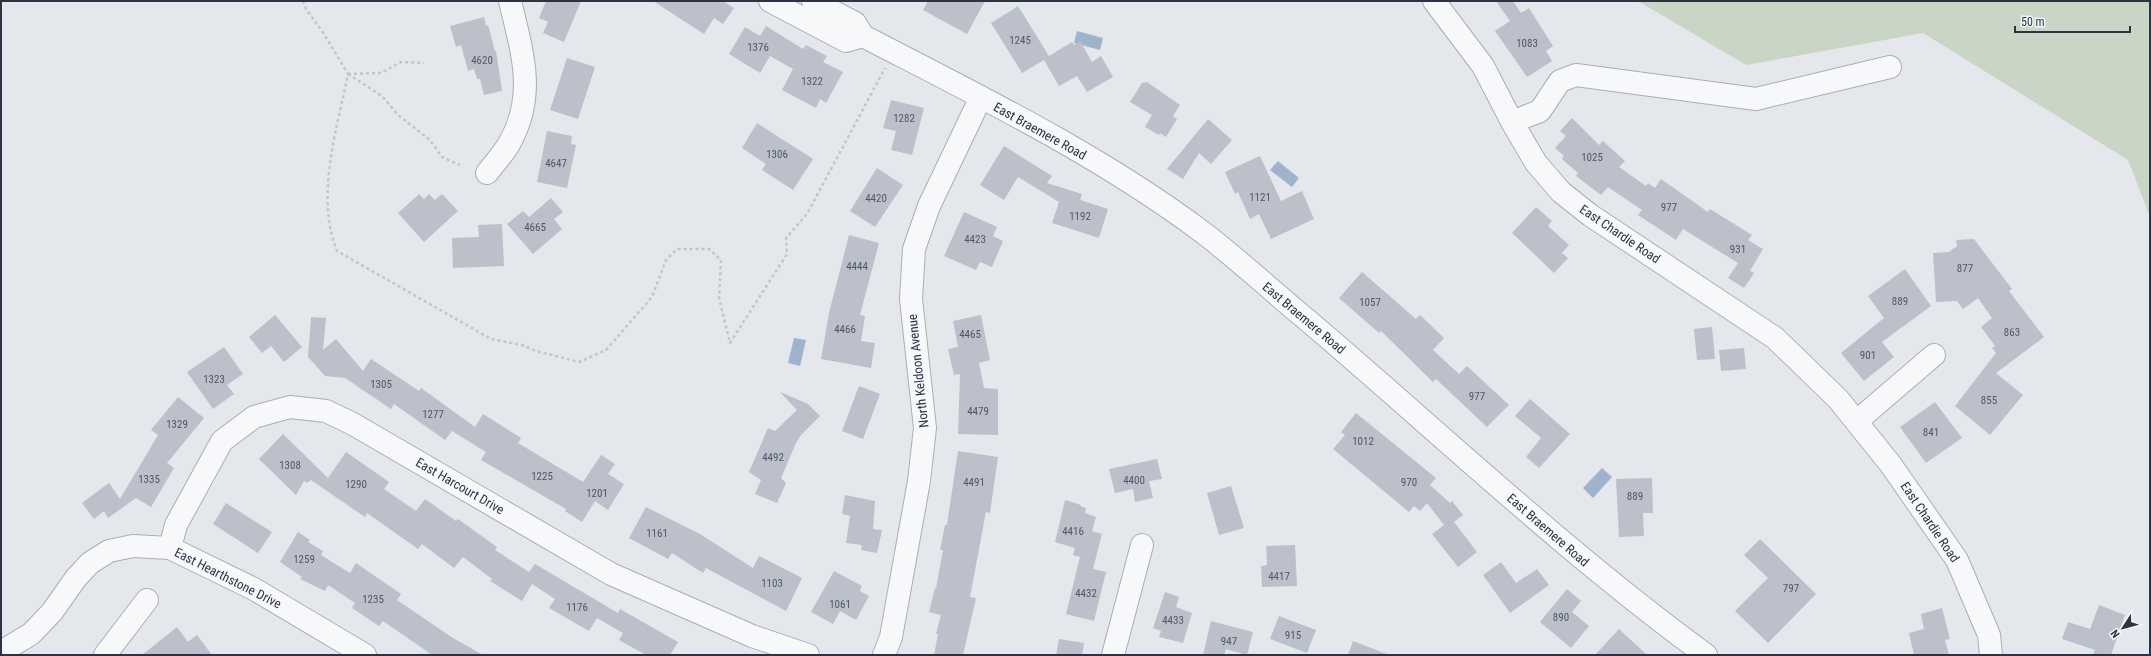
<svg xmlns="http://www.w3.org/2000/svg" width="2151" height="656" font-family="'Roboto Condensed',sans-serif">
<rect width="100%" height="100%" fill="#e4e7ec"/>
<path fill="#c9d6c5" d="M1638,1H2150V217L2128,160L1923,33L1746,65Z"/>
<path fill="#9fb4cc" d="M1077,31L1103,38L1100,50L1074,43Z
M1278,161L1299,178L1292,187L1270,170Z
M794,338L806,340L800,366L788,363Z
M1602,468L1612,477L1593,498L1583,488Z"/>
<path fill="#bbc0ca" d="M546,1H581L564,42L543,33L548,22L539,18Z
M653,1H723L734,8L723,24L714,18L704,34Z
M928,1H985L967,34L923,10Z
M1496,1H1513L1521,13L1529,8L1553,46L1546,51L1552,61L1527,77L1495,31L1510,21Z
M1018,6L1049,56L1072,42L1074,45L1080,41L1092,62L1101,56L1113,77L1087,92L1077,76L1059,86L1044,60L1022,73L991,23Z
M484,17L486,26L488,25L495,51H496L502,91L484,95L480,79H477L474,69L468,71L461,45L456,47L450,26Z
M766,26L803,49L806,45L827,56L823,62L843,72L826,103L820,99L816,108L782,90L793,69L770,56L760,73L729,54L745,27L760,36Z
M567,58L595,67L578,119L550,110Z
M1147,82L1180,105L1173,116L1177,119L1166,137L1160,133L1159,135L1145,127L1152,115L1130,102L1142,83Z
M891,100L924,108L912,155L891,150L896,131L883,128Z
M1572,118L1599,145L1603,141L1625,161L1619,167L1646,186L1648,183L1655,188L1661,179L1708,212L1710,209L1752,235L1748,240L1763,249L1750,271L1754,273L1744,288L1728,278L1738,263L1683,229L1676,240L1638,215L1642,210L1608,187L1601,195L1576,176L1578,173L1562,159L1564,156L1555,148L1566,136L1560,131Z
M1208,119L1232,140L1211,164L1199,153L1183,179L1167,169Z
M757,123L813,159L793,190L762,170L766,164L742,148Z
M547,131L572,136L571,144L576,145L567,188L537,182Z
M1004,146L1052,176L1047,183L1082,194L1080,200L1108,209L1099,238L1052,223L1059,202L1018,177L1004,200L980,185Z
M1260,156L1281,201L1302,191L1314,219L1271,239L1259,214L1250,219L1238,192L1235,194L1225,172Z
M877,168L903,185L875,227L850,211Z
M419,194L424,199L429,194L435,200L442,194L458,211L424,242L398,213Z
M551,198L563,212L554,219L562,229L533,254L507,224L523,211L529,217Z
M1536,207L1552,221L1548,226L1569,245L1562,253L1568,258L1554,273L1512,233Z
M964,212L997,227L993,236L1003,241L992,267L980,262L976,270L944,256Z
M502,224L504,266L453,268L452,238L479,237L478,225Z
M849,235L879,243L860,315L865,316L861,341L875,343L871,368L821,359L829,313Z
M1974,239L2012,289L2009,291L2044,337L1996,373L2023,395L1990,435L1955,406L1996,353L1992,348L1995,346L1981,327L1992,318L1978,298L1963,309L1957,301L1936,302L1933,253L1949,252L1957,246L1956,240Z
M1905,269L1931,306L1882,342L1894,357L1864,381L1841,353L1884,318L1868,296Z
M1362,272L1416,319L1420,315L1444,338L1433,350L1459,374L1467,366L1509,405L1487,427L1436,379L1433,382L1381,331L1379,333L1339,298Z
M275,315L302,347L284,362L271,346L262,353L249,337Z
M981,315L990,360L979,363L984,388L998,389V435L958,434L960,374L954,375L948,349L958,347L953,321Z
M311,317L326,318L323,350L336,339L363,371L371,359L419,391L421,388L475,427L483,414L521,438L518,443L583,482L601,455L615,464L608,474L624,484L608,510L595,501L582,522L565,511L566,509L481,460L486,452L452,431L445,440L394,404L391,409L345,378L325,376L308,357Z
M1712,327L1715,359L1697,360L1694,329Z
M224,347L243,374L227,385L234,394L213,409L187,372Z
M1744,348L1746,369L1721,371L1719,350Z
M859,386L880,394L863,439L842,431Z
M780,392L808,404L820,416L801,435L796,443L781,478L786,483L777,503L755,494L761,480L749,472L768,428L775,431L797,410Z
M178,397L204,418L167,463L174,468L151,507L136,498L108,518L104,511L94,519L82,503L109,483L120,499L158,435L151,430Z
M1530,399L1570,434L1539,468L1526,457L1541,438L1515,416Z
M1935,402L1962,438L1926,463L1900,427Z
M1356,413L1436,478L1430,485L1450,503L1452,501L1463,515L1454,522L1477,552L1458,567L1432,534L1444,525L1427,503L1420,511L1414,506L1409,512L1333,449L1345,435L1341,432Z
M283,434L328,478L346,452L389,482L384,489L416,511L425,499L456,521L458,519L497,547L495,550L529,572L535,564L618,613L620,609L678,642L670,655H646L619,640L623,633L597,618L589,631L549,608L555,599L532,584L522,601L490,581L492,579L463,557L454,568L422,544L418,549L367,513L365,517L311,480L307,483L304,481L296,495L259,459Z
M958,451L998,457L990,513L986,512L970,597L976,598L963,655H934L938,634H936L941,615L929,612L935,588H936L943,550H940L945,525H947Z
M1157,459L1162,479L1149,481L1153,498L1135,502L1133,489L1115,493L1109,469Z
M1652,478L1653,513H1643L1644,536L1619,537L1616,479Z
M1231,486L1244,528L1219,535L1207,493Z
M845,495L875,501L873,529L882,530L877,553L861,550L862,545L846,543L850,516L842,514Z
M1065,500L1081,505L1080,506L1086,508L1085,513L1096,517L1092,531L1102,534L1093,569L1106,572L1094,621L1066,614L1080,557L1073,555L1075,548L1055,542Z
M226,503L272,532L258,553L213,524Z
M646,507L700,534L753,568L759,556L802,578L786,611L706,568L703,573L672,553L668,559L629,538Z
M298,532L310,540L308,542L323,551L321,555L350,573L356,563L401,594L397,600L453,638L483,655H432L383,621L379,626L352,608L355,603L328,585L325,591L300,579L302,577L280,562Z
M1760,539L1816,594L1768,643L1735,611L1768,578L1744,555Z
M1295,545L1297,586L1262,587L1261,566L1267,565L1266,546Z
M1501,562L1516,583L1537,569L1549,585L1510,613L1483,575Z
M834,571L862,586L860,591L869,596L856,620L840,611L833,624L811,612Z
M1567,589L1581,601L1572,612L1589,626L1571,648L1540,622Z
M1165,592L1179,597L1176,607L1192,613L1183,643L1159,637L1161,631L1153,628Z
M2099,605L2125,615L2111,655H2093L2095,650L2062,639L2068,622L2090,629Z
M1942,608L1950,639L1945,640L1949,655H1914L1909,633L1924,629L1921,614Z
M1279,616L1316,630L1307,653L1270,639Z
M1211,621L1253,632L1247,655L1226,649L1224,655H1203Z
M177,627L188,642L197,635L212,655H142Z
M1619,629L1647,655H1595Z
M1059,639L1084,643L1082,655H1056Z
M1353,641L1387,654L1386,655H1348Z"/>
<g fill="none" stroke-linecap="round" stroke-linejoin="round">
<defs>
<path id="minor" d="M770,1L846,41L863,36
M813,1L855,23L863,36C979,96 1100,155 1205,234C1240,261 1272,291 1306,319C1439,432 1565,552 1706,655
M1434,1L1483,66L1512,122L1536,163L1561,192L1590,215L1775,338L1838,399L1891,465L1957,560L1989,635L1991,655
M1512,122L1540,111L1560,81L1576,75L1756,99L1890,67
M487,173C494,164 503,154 509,144C537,95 522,52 510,1
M1857,421L1934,355
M170,548L176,525L222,441L254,417L290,407L326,411L353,424L611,574L752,636L808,655
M1,652L31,634L52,612L76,578L90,563L109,551L133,546L170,548L254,589L365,655
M105,655L147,600
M884,655L891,637L919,481L925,428L911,299L914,249L929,206L981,97
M1113,655L1142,545"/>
</defs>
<use href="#minor" stroke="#a9aeb7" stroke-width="24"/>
<path stroke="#c2c5cb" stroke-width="2.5" stroke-dasharray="3 3" stroke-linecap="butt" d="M303,1L306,9L324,34L348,74C337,130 315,195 337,251L491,339L522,345L536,351L579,362L606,350L652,297L666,260L677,249H709L721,260L719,298L730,343L787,254L786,238L807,214L885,68
M348,74L382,96L398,115L430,140L442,157L460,165
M348,74L381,73L401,62L424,63"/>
<use href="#minor" stroke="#f7f8fa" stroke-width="22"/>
</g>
<g text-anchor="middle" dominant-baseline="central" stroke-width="3" stroke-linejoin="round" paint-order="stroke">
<g font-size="11" fill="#4f5766">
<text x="1020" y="40">1245</text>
<text x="1527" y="43">1083</text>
<text x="758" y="47">1376</text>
<text x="482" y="60">4620</text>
<text x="812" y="81">1322</text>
<text x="904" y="118">1282</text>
<text x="777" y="154">1306</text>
<text x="1592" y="157">1025</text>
<text x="556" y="163">4647</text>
<text x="1260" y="197">1121</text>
<text x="876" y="198">4420</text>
<text x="1669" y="207">977</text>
<text x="1080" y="216">1192</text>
<text x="535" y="227">4665</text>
<text x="975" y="239">4423</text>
<text x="1738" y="249">931</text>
<text x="857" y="266">4444</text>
<text x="1965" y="268">877</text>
<text x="1900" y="301">889</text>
<text x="1370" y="302">1057</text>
<text x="845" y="329">4466</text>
<text x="2012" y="332">863</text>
<text x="970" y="334">4465</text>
<text x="1868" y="355">901</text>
<text x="214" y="379">1323</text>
<text x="381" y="384">1305</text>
<text x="1477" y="396">977</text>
<text x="1989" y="400">855</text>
<text x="978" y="411">4479</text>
<text x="433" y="414">1277</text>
<text x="177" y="424">1329</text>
<text x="1931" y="432">841</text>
<text x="1363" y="441">1012</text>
<text x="773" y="457">4492</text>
<text x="290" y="465">1308</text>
<text x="542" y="476">1225</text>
<text x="149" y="479">1335</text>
<text x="1134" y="480">4400</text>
<text x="974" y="482">4491</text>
<text x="1409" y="482">970</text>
<text x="356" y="484">1290</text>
<text x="597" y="493">1201</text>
<text x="1635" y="496">889</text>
<text x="1073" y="531">4416</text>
<text x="657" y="533">1161</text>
<text x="304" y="559">1259</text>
<text x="1279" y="576">4417</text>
<text x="772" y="583">1103</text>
<text x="1791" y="588">797</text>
<text x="1086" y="593">4432</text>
<text x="373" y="599">1235</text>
<text x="840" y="604">1061</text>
<text x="577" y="607">1176</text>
<text x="1561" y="617">890</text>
<text x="1173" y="620">4433</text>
<text x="1293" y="635">915</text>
<text x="1229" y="641">947</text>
</g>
<g font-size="13" fill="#2b3445" stroke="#f4f6f9">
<text transform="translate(1040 131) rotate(29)">East Braemere Road</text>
<text transform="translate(1620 234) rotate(34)">East Chardie Road</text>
<text transform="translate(1304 318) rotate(40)">East Braemere Road</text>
<text transform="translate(918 371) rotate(-96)">North Keldoon Avenue</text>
<text transform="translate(460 486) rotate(30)">East Harcourt Drive</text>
<text transform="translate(1930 522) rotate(56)">East Chardie Road</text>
<text transform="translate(1548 530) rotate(41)">East Braemere Road</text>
<text transform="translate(228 578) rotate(27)">East Hearthstone Drive</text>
</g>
</g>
<rect width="2151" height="656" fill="none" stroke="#2b3445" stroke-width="4"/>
<g transform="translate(2123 628) rotate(234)" stroke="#f4f6f9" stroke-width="3" paint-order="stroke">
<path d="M0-3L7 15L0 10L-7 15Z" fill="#2b3445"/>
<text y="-6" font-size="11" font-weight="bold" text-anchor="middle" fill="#2b3445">N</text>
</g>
<path d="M2015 26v6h115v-6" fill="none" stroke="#2b3445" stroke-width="2"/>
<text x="2021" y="26" font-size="12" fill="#2b3445" stroke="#f4f6f9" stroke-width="3" paint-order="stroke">50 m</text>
</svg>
